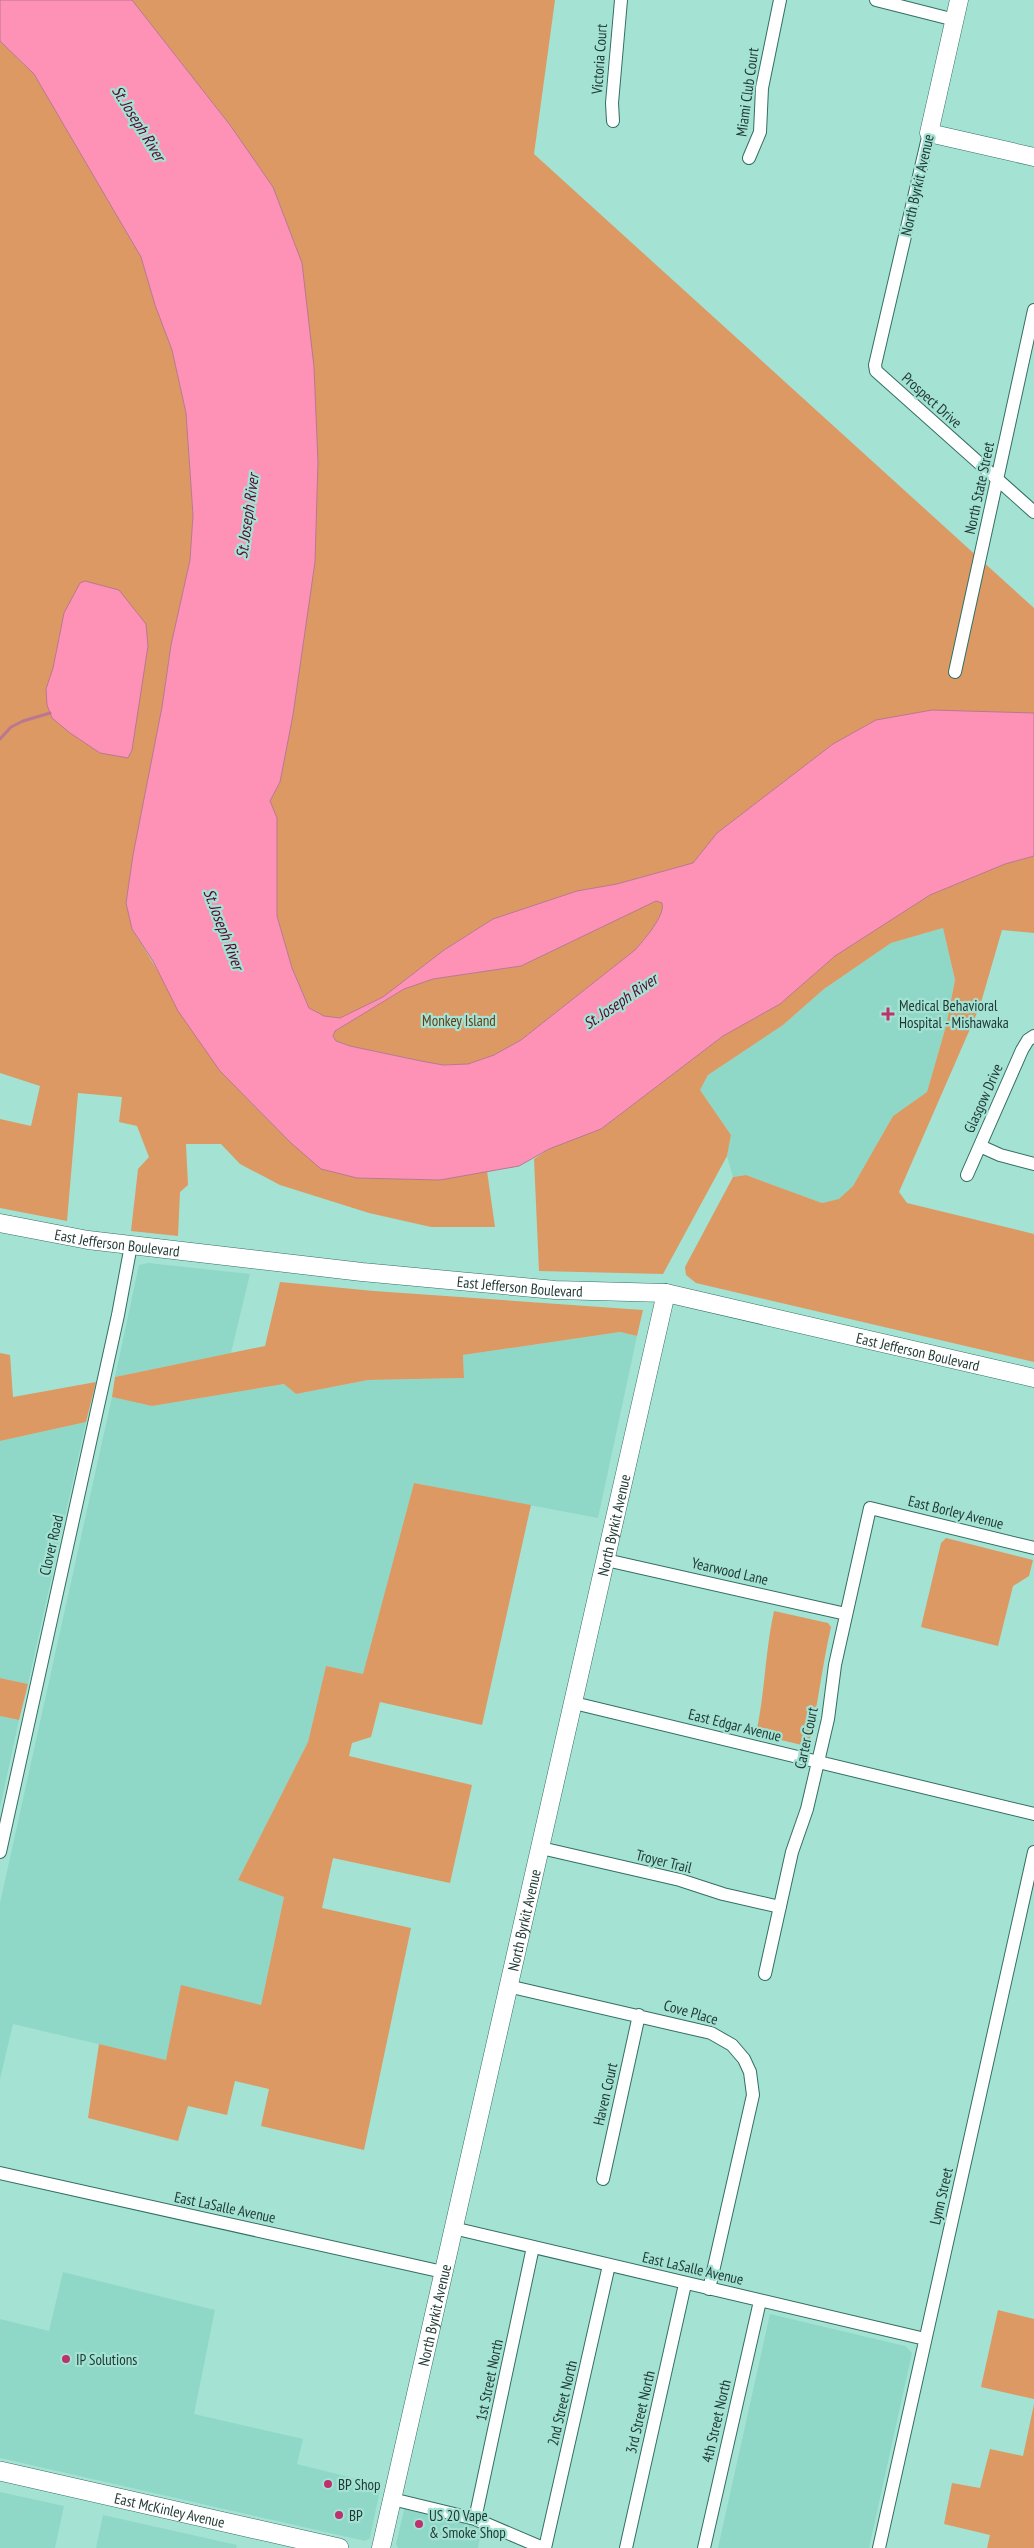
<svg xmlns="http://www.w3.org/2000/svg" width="1034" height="2548" font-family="'PT Sans Narrow',sans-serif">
<rect width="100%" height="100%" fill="#a4e2d4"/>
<path fill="#8fd8c8" d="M943,928L955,980L946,1026L927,1092L893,1116L853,1186L840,1199L822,1203L746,1175L733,1177L727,1156L731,1135L700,1090L708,1075L783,1025L824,989L891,943Z
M148,1263L250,1274L231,1353L115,1377L139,1265Z
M620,1332L637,1336L598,1518L414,1483L363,1675L326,1666L308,1742L238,1880L284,1897L261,2005L166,2060L13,2024L0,2079V1903L112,1397L152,1406L285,1384L296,1394L368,1380L464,1378L463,1355Z
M86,1422L28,1684L0,1678V1441Z
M0,1716L19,1720L0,1808Z
M63,2272L215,2310L194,2414L303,2439L297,2464L381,2485L370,2538L365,2541L0,2458V2319L49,2331Z
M770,2314L905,2346L912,2353L869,2548H718Z
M0,2492L64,2506L55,2548H0Z
M405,2506L483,2524L478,2548H398L396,2544Z
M103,2515L237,2545L236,2548H96Z"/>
<path fill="#dd9963" d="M132,0H555L534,154L1034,608V713L876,720L833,744L717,833L693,863L617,884L577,891L493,919L444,950L383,997L340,1018L324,1016L309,1008L292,968L277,916V818L270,801L280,782L293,715L315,562L302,263L273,187L230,125Z
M0,41L34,74L141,257L155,305L172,350L186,413L193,515L190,560L171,645L162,707L133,855L126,903L132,929L220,1071L291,1143L321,1168L357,1178L440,1180L487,1171L495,1227H431L369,1213L280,1185L240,1164L221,1144H186L188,1185L180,1192L178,1236L131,1231L138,1169L149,1157L137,1126L119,1122L122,1097L78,1093L67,1221L0,1208V1119L31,1126L40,1086L0,1073Z
M1034,856V933L1002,930L980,1006L899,1192L907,1203L1034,1234V1362L696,1283L686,1275L685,1267L733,1177L746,1175L822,1203L839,1199L853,1186L893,1116L927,1092L946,1026L955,980L943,928L891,943L824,989L783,1025L708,1075L700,1090L731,1135L727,1156L663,1274L539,1271L534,1159L549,1149L601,1129L723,1036L780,1004L835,956L930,895L1005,864Z
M656,901L662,903C666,915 643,941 635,950L521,1040L494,1055L468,1064L443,1065L421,1061L350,1046L336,1041L333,1036L335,1031L404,989L433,979L521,966Z
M280,1282L374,1291L643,1310L637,1336L620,1332L463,1355L464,1378L368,1380L296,1394L284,1384L152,1406L112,1397L115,1377L265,1346Z
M0,1353L10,1355L13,1397L96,1382L86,1422L0,1441Z
M414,1483L531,1505L482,1725L380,1702L371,1737L352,1743L349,1756L472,1785L450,1883L333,1858L322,1908L411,1928L364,2150L261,2126L269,2089L235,2081L227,2115L188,2106L178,2141L88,2118L99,2044L166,2060L181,1985L261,2005L284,1897L238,1880L308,1742L326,1666L363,1674Z
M946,1538L1033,1560L1029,1576L1013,1586L998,1646L921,1627L941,1543Z
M774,1611L828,1623L831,1627C822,1666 818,1705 809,1744L806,1746L756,1734C765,1693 765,1652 774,1611Z
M0,1678L28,1684L19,1720L0,1716Z
M998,2310L1034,2319V2399L981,2387Z
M1034,2404V2548H987L990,2535L944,2524L952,2483L980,2488L990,2449L1023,2456Z"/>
<path fill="#fd92b6" stroke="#ba778f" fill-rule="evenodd" d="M0,0H132L230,125L273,187L302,263L314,367L318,462L315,562L293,715L280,782L270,801L277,818V916L292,968L309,1008L324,1016L340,1018L383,997L444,950L493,919L577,891L617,884L693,863L717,833L833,744L876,720L932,710L1034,713V856L1005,864L930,895L835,956L780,1004L723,1036L601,1129L549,1149L519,1166L440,1180L357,1178L321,1169L291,1143L220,1071L178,1011L153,961L132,929L126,903L133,855L162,707L171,645L190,560L193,515L186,413L172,350L155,305L141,257L34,74L0,41ZM656,901L662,903C666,915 643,941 635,950L521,1040L494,1055L468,1064L443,1065L421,1061L350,1046L336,1041L333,1036L335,1031L404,989L433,979L521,966Z
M85,581L119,590L146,624L148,646L132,750L128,758L100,753L70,733L52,718L47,705L46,689L53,668L64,613L80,583Z"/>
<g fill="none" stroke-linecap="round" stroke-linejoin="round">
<path stroke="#ba778f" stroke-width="3" d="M0,739L11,727L23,721L50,713"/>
<defs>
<path id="street" d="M876,0L955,20
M613,121L612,103L621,0
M929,133L875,365L876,371L1034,512
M749,158L760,132L762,88L780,0
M955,672L1034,310
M980,1146L1000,1155L1034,1164
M967,1175L1022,1050L1028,1040L1034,1036
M606,1560L846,1614
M574,1703L1034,1814
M541,1848L680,1880L723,1894L780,1907
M0,1852L118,1315L131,1245
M765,1974L792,1852L807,1809L828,1719L835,1665L870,1508L1034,1548
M508,1986L711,2033L732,2045L744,2059L750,2072L753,2095L709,2289
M0,2173L443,2272
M603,2179L639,2015
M453,2228L925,2339
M392,2499L475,2519L543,2548
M475,2519L533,2247
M545,2548L609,2265
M626,2548L685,2284
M704,2548L760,2301
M879,2548L1034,1852"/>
<g id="secondary">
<path d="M959,0L929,133L1034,157"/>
<path id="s1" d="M0,1223L88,1240L362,1272L555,1290L666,1293L1034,1378"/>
<path id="s2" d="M381,2548L666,1293"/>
</g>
<g id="primary">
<path id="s3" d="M0,2471L339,2548"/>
</g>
</defs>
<use href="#street" stroke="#336f63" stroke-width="14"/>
<use href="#secondary" stroke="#336f63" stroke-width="19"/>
<use href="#primary" stroke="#336f63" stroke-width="20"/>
<use href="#street" stroke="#fff" stroke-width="12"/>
<use href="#secondary" stroke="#fff" stroke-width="18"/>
<use href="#primary" stroke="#fff" stroke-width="19"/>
</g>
<g fill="#bb326d" stroke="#a4e2d4" stroke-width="2">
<path d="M885.5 1006.5h5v5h5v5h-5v5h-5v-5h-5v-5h5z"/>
<circle cx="66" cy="2359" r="5"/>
<circle cx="328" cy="2484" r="5"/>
<circle cx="339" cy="2515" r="5"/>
<circle cx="419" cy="2524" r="5"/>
</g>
<g text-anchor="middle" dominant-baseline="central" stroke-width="4.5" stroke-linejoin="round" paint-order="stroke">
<g font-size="15" fill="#1f3833" stroke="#a4e2d4">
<text transform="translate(599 59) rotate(-86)">Victoria Court</text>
<text transform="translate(747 92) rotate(-82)">Miami Club Court</text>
<text transform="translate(917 185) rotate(-77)">North Byrkit Avenue</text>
<text transform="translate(932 400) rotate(42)">Prospect Drive</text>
<text transform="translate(979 488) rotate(-78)">North State Street</text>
<text transform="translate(983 1098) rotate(-66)">Glasgow Drive</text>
<text stroke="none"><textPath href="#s1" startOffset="119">East Jefferson Boulevard</textPath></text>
<text stroke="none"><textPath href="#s1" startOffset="524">East Jefferson Boulevard</textPath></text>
<text stroke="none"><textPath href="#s1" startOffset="929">East Jefferson Boulevard</textPath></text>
<text transform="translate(956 1512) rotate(14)">East Borley Avenue</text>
<text stroke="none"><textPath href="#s2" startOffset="1049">North Byrkit Avenue</textPath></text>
<text transform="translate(51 1545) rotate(-77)">Clover Road</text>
<text transform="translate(730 1571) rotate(13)">Yearwood Lane</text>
<text transform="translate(735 1725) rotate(14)">East Edgar Avenue</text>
<text transform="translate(806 1738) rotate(-78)">Carter Court</text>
<text transform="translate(664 1861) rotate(14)">Troyer Trail</text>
<text stroke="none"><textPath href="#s2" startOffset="644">North Byrkit Avenue</textPath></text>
<text transform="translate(691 2012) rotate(16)">Cove Place</text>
<text transform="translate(605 2094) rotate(-77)">Haven Court</text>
<text transform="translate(941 2196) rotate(-77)">Lynn Street</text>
<text transform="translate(225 2207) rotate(12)">East LaSalle Avenue</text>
<text transform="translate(693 2268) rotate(13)">East LaSalle Avenue</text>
<text stroke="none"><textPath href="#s2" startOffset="239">North Byrkit Avenue</textPath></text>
<text transform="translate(489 2380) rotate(-78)">1st Street North</text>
<text transform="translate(562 2403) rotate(-77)">2nd Street North</text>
<text transform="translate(640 2412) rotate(-77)">3rd Street North</text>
<text transform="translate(716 2421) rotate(-77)">4th Street North</text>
<text stroke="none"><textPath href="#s3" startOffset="174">East McKinley Avenue</textPath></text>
</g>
<g font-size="15" fill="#1f3833" stroke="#a4e2d4" text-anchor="start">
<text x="899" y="1005">Medical Behavioral<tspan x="899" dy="17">Hospital - Mishawaka</tspan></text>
<text x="76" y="2359">IP Solutions</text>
<text x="338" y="2484">BP Shop</text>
<text x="349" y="2515">BP</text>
<text x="429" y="2515">US 20 Vape<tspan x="429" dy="17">&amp; Smoke Shop</tspan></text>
</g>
<g font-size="15" fill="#663b14" stroke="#a4e2d4">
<text x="459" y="1020">Monkey Island</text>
</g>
<g font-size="16" font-style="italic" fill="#5a052f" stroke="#a4e2d4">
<text transform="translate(139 123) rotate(58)">St. Joseph River</text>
<text transform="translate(247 516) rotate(-82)">St. Joseph River</text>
<text transform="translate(224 929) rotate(69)">St. Joseph River</text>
<text transform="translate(620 1001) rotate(-34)">St. Joseph River</text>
</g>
</g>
</svg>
